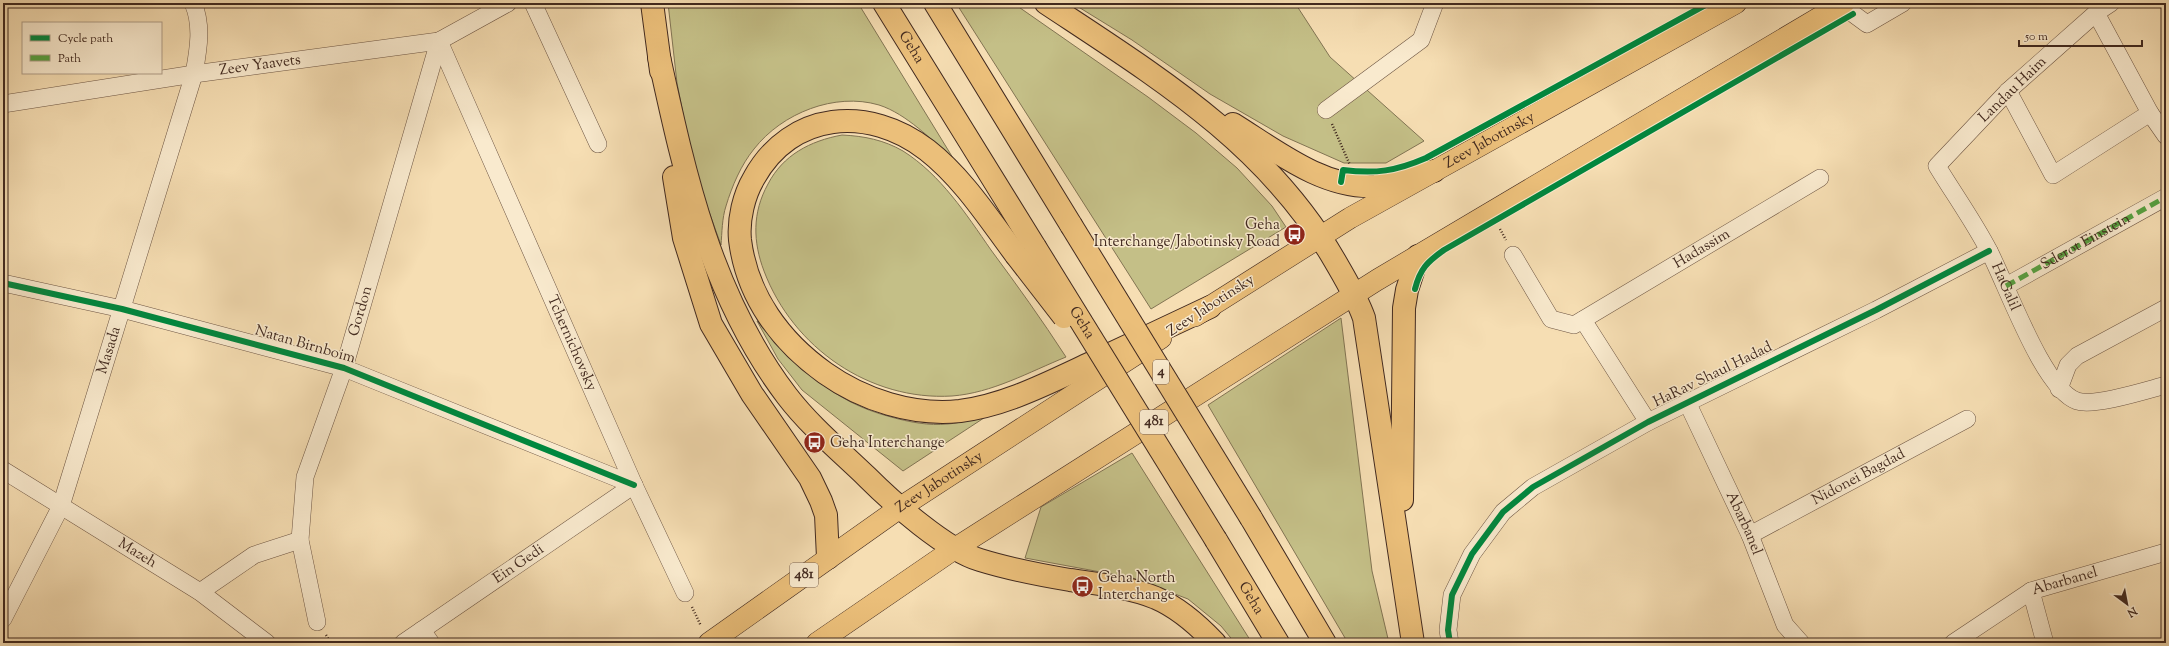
<svg xmlns="http://www.w3.org/2000/svg" width="2169" height="646" font-family="'Sorts Mill Goudy',serif">
<rect width="100%" height="100%" fill="#f6deb3"/>
<filter id="stains"><feTurbulence type="fractalNoise" baseFrequency=".005" numOctaves="4"/><feColorMatrix values="0 0 0 0 .2 0 0 0 0 .09 0 0 0 0 .02 0 0 0 .5 -.17"/></filter>
<radialGradient id="worn" r=".72"><stop offset=".6" stop-color="#630" stop-opacity="0"/><stop offset="1" stop-color="#630" stop-opacity=".3"/></radialGradient>
<path fill="#c4bf87" stroke="#827453" d="M668,3H858L953,158C931,140 907,114 879,105C835,92 782,113 754,149C741,165 732,186 726,206C722,218 722,233 721,245L694,170L677,83Z
M956,3H1013L1148,97L1196,133L1237,168L1272,206L1286,227L1151,309Z
M1072,3H1295L1330,57L1424,141L1386,163H1344L1283,136L1210,94L1132,40Z
M842,135C864,136 884,140 903,151C941,175 966,214 991,250C1017,285 1042,320 1066,357C1029,372 992,393 952,396C870,401 793,348 764,271C753,242 752,213 768,184C783,155 810,141 842,135Z
M1341,318L1372,571L1389,643H1348L1208,405Z
M757,321C800,366 829,401 891,417C909,422 929,426 948,424C962,423 977,417 990,414L903,471L802,390L778,359Z
M1132,453L1252,643H1235L1221,626L1188,599L1133,578L1025,558L1041,507Z"/>
<g fill="none" stroke-linecap="round" stroke-linejoin="round">
<defs>
<g id="minor">
<path d="M533,3L598,144"/>
<path id="s1" d="M2111,3L2096,13L2008,91L1937,166C1954,194 1974,222 1989,251C2007,285 2043,389 2077,401C2094,407 2147,390 2166,385"/>
<path d="M1841,5L1867,24L1903,3"/>
<path id="s2" d="M439,41L634,485L685,593"/>
<path d="M2008,91L2053,175L2150,113L2096,13"/>
<path id="s3" d="M3,104L194,74L439,41L508,3"/>
<path d="M1326,110L1421,40L1435,3"/>
<path d="M2150,113L2166,136"/>
<path id="s4" d="M1513,255L1551,319L1574,325L1820,178"/>
<path d="M3,283L122,309L344,368L634,485"/>
<path id="s5" d="M2006,286L2166,197"/>
<path d="M1583,320L1648,422"/>
<path d="M2059,389L2068,365L2077,356L2166,308"/>
<path id="s6" d="M1687,402L1750,535L1785,625L1801,643"/>
<path id="s7" d="M3,470L200,592L267,643"/>
<path id="s8" d="M1750,535L1967,419"/>
<path d="M300,540L317,622"/>
<path d="M2031,591L2045,643"/>
<path id="s9" d="M200,592L254,555L300,540L305,477L344,368L439,41"/>
<path id="s10" d="M3,619L61,506L194,74C198,51 203,26 193,3"/>
<path d="M422,630L431,643"/>
<path id="s11" d="M403,643L634,485"/>
<path d="M1450,643L1448,630L1452,595L1472,554L1503,512L1533,487L1648,422L1876,310L1989,251"/>
<path id="s12" d="M1953,643L2031,591L2166,552"/>
</g>
<g id="major">
<path id="s13" d="M1195,316L1350,218L1736,3"/>
<path id="s14" d="M709,643L901,507L1161,338"/>
<path d="M817,643L954,549L1377,280L1844,3"/>
</g>
<g id="highway">
<path d="M652,3L661,71"/>
<path id="s15" d="M884,3L1035,247"/>
<path d="M935,3L1071,225"/>
<path d="M1046,3C1156,76 1267,143 1335,261C1346,280 1357,298 1364,318L1413,643"/>
<path d="M659,57C685,176 711,296 787,396C810,426 840,451 867,477C893,503 946,550 980,560C1009,569 1040,575 1070,580C1098,584 1129,587 1156,598C1179,608 1198,625 1215,643"/>
<path d="M1233,124C1275,150 1323,189 1375,186C1394,184 1415,176 1434,171"/>
<path d="M674,177L684,238L711,324L752,394L810,478L821,501L826,515L828,558"/>
<path d="M1016,255C989,219 963,178 927,150C869,105 791,111 754,178C744,195 738,219 740,240C747,296 780,341 825,373C863,400 913,416 960,411C1006,405 1048,383 1089,364C1129,345 1170,326 1210,307"/>
<path d="M1402,500L1404,308L1407,290L1418,256"/>
<path d="M1251,518L1325,643"/>
<path id="s16" d="M1216,540L1278,643"/>
</g>
</defs>
<use href="#minor" stroke="#6e5644" stroke-width="18"/>
<use href="#major" stroke="#41291f" stroke-width="22"/>
<use href="#highway" stroke="#41291f" stroke-width="24"/>
<path stroke="#41291f" stroke-width="2.5" stroke-dasharray="1 2" stroke-linecap="butt" d="M1332,124L1350,165
M1500,229L1506,240
M692,607L701,626
M326,635L331,643"/>
<use href="#minor" stroke="#f9eace" stroke-width="17"/>
<use href="#major" stroke="#ebbf7a" stroke-width="21"/>
<use href="#highway" stroke="#ebbf7a" stroke-width="22"/>
<defs>
<g id="highway-bridge">
<path d="M1071,225L1251,518"/>
<path id="s17" d="M1035,247L1216,540"/>
<path d="M1016,255L1064,317"/>
</g>
</defs>
<use href="#highway-bridge" stroke="#41291f" stroke-width="24" stroke-linecap="butt"/>
<use href="#highway-bridge" stroke="#ebbf7a" stroke-width="22"/>
<path stroke="#55a341" stroke-width="5" stroke-dasharray="10 5" stroke-linecap="butt" d="M2006,286L2166,197"/>
<defs>
<path id="cycleway" d="M1341,182L1343,170C1376,174 1396,171 1426,158L1709,3
M3,283L122,309L344,368L634,485
M1415,289C1420,269 1427,262 1444,250L1853,14
M1450,643L1448,630L1452,595L1472,554L1503,512L1533,487L1648,422L1876,310L1989,251"/>
</defs>
<use href="#cycleway" stroke="#f9eace" stroke-width="8"/>
<use href="#cycleway" stroke="#00873e" stroke-width="6"/>
</g>
<defs>
<symbol id="bus-disc" viewBox="-11 -11 22 22"><circle r="9.5" fill="#8f2418" stroke="#f9eace"/><path d="M-5-6H5V4H4V6H2V4H-2V6H-4V4H-5ZM-3.5-4V0h7V-4ZM-3.5 1.2v1.5H-2V1.2ZM2 1.2v1.5H3.5V1.2Z" fill="#fff"/></symbol>
</defs>
<g fill-rule="evenodd">
<use href="#bus-disc" x="1282" y="222" width="25" height="25"/>
<use href="#bus-disc" x="802" y="430" width="25" height="25"/>
<use href="#bus-disc" x="1070" y="574" width="25" height="25"/>
</g>
<g text-anchor="middle" dominant-baseline="central" stroke-width="3" stroke-linejoin="round" paint-order="stroke">
<g fill="#f9eace" stroke="#786354" stroke-width="1">
<rect x="1153" y="360" width="16" height="24" rx="3"/>
<rect x="1140" y="410" width="28" height="24" rx="3"/>
<rect x="790" y="563" width="28" height="24" rx="3"/>
</g>
<g font-size="14" font-weight="bold" fill="#41291f">
<text x="1161" y="372">4</text>
<text x="1154" y="422">481</text>
<text x="804" y="575">481</text>
</g>
<g font-size="15" fill="#41291f" stroke="#f9eace">
<text stroke="none"><textPath href="#s15" startOffset="52">Geha</textPath></text>
<text stroke="none"><textPath href="#s3" startOffset="260">Zeev Yaavets</textPath></text>
<text transform="translate(2013 90) rotate(-44)">Landau Haim</text>
<text stroke="none"><textPath href="#s13" startOffset="343">Zeev Jabotinsky</textPath></text>
<text stroke="none"><textPath href="#s5" startOffset="91">Sderot Einstein</textPath></text>
<text stroke="none"><textPath href="#s4" startOffset="247">Hadassim</textPath></text>
<text stroke="none"><textPath href="#s1" startOffset="378">HaGalil</textPath></text>
<text transform="translate(1211 306) rotate(-33)">Zeev Jabotinsky</text>
<text stroke="none"><textPath href="#s9" startOffset="352">Gordon</textPath></text>
<text stroke="none"><textPath href="#s17" startOffset="89">Geha</textPath></text>
<text stroke="none"><textPath href="#s2" startOffset="330">Tchernichovsky</textPath></text>
<text transform="translate(305 345) rotate(16)">Natan Birnboim</text>
<text stroke="none"><textPath href="#s10" startOffset="290">Masada</textPath></text>
<text transform="translate(1713 375) rotate(-26)">HaRav Shaul Hadad</text>
<text stroke="none"><textPath href="#s8" startOffset="123">Nidonei Bagdad</textPath></text>
<text stroke="none"><textPath href="#s14" startOffset="281">Zeev Jabotinsky</textPath></text>
<text stroke="none"><textPath href="#s6" startOffset="134">Abarbanel</textPath></text>
<text stroke="none"><textPath href="#s7" startOffset="158">Mazeh</textPath></text>
<text stroke="none"><textPath href="#s11" startOffset="140">Ein Gedi</textPath></text>
<text stroke="none"><textPath href="#s12" startOffset="129">Abarbanel</textPath></text>
<text stroke="none"><textPath href="#s16" startOffset="68">Geha</textPath></text>
</g>
<g font-size="15" fill="#41291f" stroke="#f9eace" text-anchor="start">
<text x="1280" y="225" text-anchor="end">Geha<tspan x="1280" dy="17">Interchange/Jabotinsky Road</tspan></text>
<text x="830" y="443">Geha Interchange</text>
<text x="1098" y="578">Geha North<tspan x="1098" dy="17">Interchange</tspan></text>
</g>
</g>
<rect width="2169" height="646" fill="none" stroke="#f6deb3" stroke-width="16"/>
<rect x="4" y="4" width="2161" height="638" fill="none" stroke="#41291f" stroke-width="2"/>
<rect x="8" y="8" width="2153" height="630" fill="none" stroke="#41291f"/>
<rect x="22" y="22" width="140" height="52" fill="#f9eace" stroke="#af9d88"/>
<rect x="30" y="35" width="20" height="6" fill="#00873e" stroke="#af9d88"/>
<text x="58" y="42" font-size="12" fill="#41291f">Cycle path</text>
<rect x="30" y="55" width="20" height="6" fill="#55a341" stroke="#af9d88"/>
<text x="58" y="62" font-size="12" fill="#41291f">Path</text>
<g transform="translate(2127 604) rotate(148)" stroke="#f9eace" stroke-width="3" paint-order="stroke">
<path d="M0-3L7 15L0 10L-7 15Z" fill="#41291f"/>
<text y="-6" font-size="11" font-weight="bold" text-anchor="middle" fill="#41291f">N</text>
</g>
<path d="M2019 40v6h123v-6" fill="none" stroke="#41291f" stroke-width="2"/>
<text x="2025" y="40" font-size="12" fill="#41291f" stroke="#f9eace" stroke-width="3" paint-order="stroke">50 m</text>
<rect width="100%" height="100%" filter="url(#stains)"/>
<rect width="100%" height="100%" fill="url(#worn)"/>
</svg>
